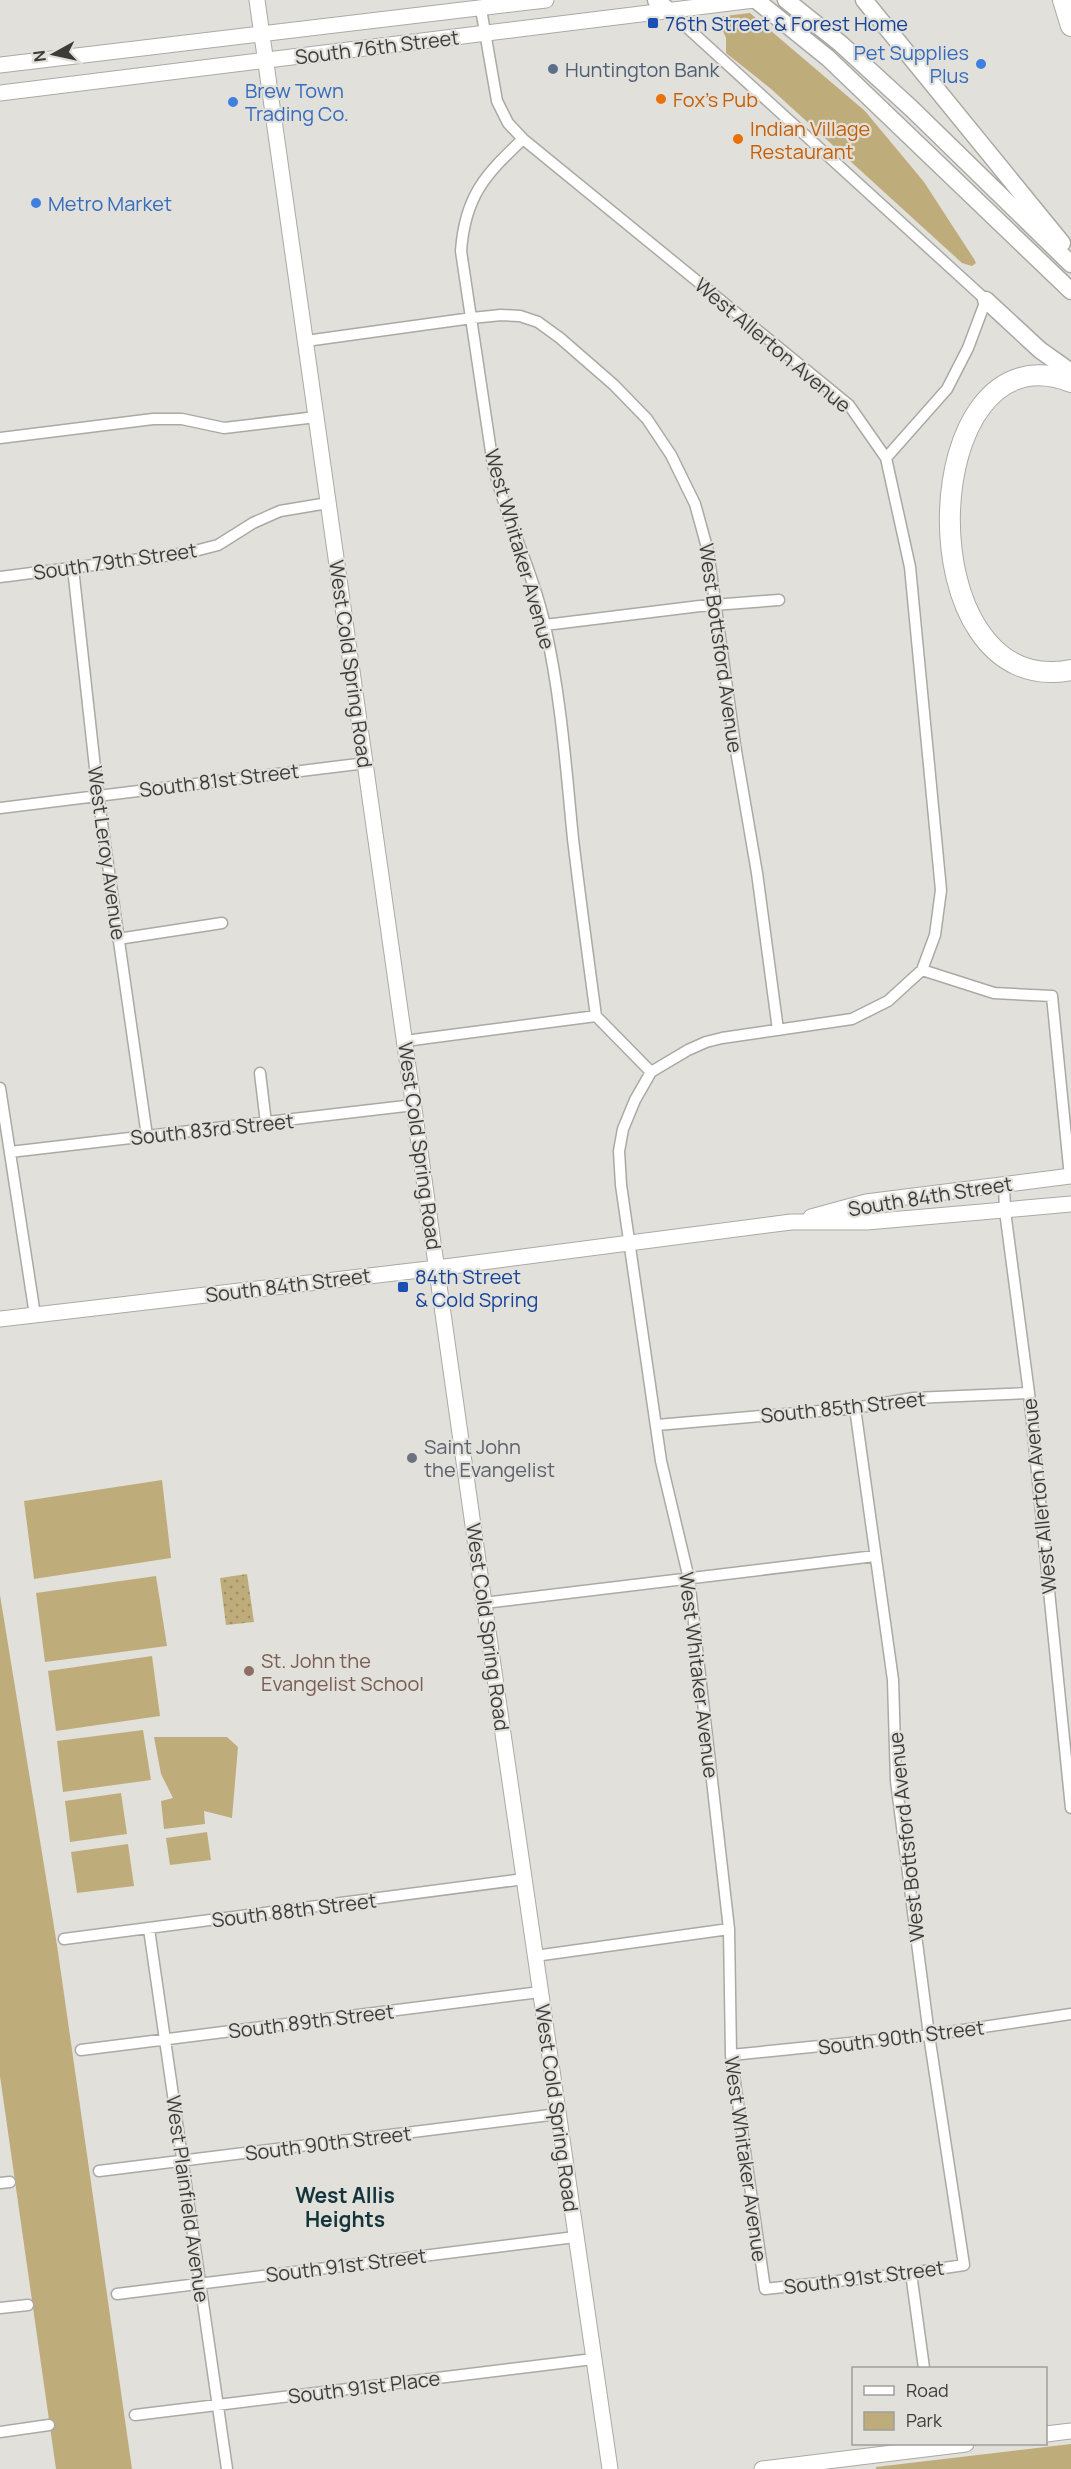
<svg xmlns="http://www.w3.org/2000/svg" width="1071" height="2469" font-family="Manrope,sans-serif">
<defs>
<pattern id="park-dots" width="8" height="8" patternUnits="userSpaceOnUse" patternTransform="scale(1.5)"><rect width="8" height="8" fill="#bfac7b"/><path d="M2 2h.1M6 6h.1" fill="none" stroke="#9c8d66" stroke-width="1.8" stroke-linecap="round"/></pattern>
</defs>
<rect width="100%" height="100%" fill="#e2e0da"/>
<path fill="#bfac7b" d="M750,13L865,111L924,182L974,259L976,263L972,266L962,263L770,88L726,53V38L717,17Z
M162,1480L171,1558L34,1579L24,1501Z
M156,1576L167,1646L45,1662L36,1593Z
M0,1595L57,1945L132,2469H56L0,2076Z
M152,1656L160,1716L56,1731L48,1671Z
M143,1730L151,1780L63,1792L57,1741Z
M154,1737H227L238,1747L232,1818L204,1811L205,1824L164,1829L161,1801L173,1798L161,1774Z
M121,1793L127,1834L70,1842L65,1801Z
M207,1832L211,1860L170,1865L166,1838Z
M128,1844L134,1886L77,1893L71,1852Z
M1071,2444V2469H876V2467Z"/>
<path fill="url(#park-dots)" d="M247,1574L254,1622L226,1625L220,1578Z"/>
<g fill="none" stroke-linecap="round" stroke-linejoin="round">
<defs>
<path id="street" d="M481,9L497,101L508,123L523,139L849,405L886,458L910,567L941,890L935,935L922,970L888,1001L852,1019L722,1038L706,1042L688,1050L651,1072L635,1100L623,1129L619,1151L621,1185L661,1461L689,1579L729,1929L731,2055L765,2289L911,2273L964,2265L929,2035L896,1781L893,1680L855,1408
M669,11L986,300L968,348L947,389L886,458
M523,139C485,175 465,196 461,251L493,465C506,520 533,571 545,626C561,696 566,768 573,839C580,898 588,957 596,1016
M306,341L472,318L501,315L520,316L538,322L560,338L614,385L647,419L671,455L695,504L708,551L735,745L757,873L778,1030
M0,438L153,419H182L224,428L316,417
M73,568L98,795L147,1136
M0,577L187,553L218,545L253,523L280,511L328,503
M545,625L700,606L779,600
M0,808L366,763
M118,939L222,923
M922,970L994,993L1052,996L1070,1177
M405,1041L596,1016L651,1072
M260,1073L266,1123
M0,1088L35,1315
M10,1152L414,1105
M1004,1184L1005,1211L1029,1393L1071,1808
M657,1425L855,1408L914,1398L1029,1393
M484,1603L875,1556
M149,1929L227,2469
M64,1939L524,1879
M535,1956L729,1929
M81,2050L540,1992
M731,2055L929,2035L1071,2014
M99,2171L558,2114
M0,2183L10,2182
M911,2273L924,2368
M117,2294L575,2237
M0,2308L28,2305
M135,2415L593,2359
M0,2432L49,2425"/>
<path id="secondary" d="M257,0L484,1603L610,2469
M0,65L546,0
M0,93L754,0
M811,1217L866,1202L1071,1176
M0,1319L437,1268L791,1222H867L1071,1204
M1046,2434L1071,2431
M762,2469L966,2444"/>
<path id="primary" d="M656,0L669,11
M756,0L828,58L1071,291
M786,0L841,44L912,109L1071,264
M864,0L1062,243
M986,300L1040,350L1071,372"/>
<path id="highway" d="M1063,0L1071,26
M1071,382C915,321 904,703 1071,670"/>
</defs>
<use href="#street" stroke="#aba9a4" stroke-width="13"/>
<use href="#secondary" stroke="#aba9a4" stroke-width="17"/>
<use href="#primary" stroke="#aba9a4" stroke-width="19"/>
<use href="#highway" stroke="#aba9a4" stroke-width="22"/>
<use href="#street" stroke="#fff" stroke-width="10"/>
<use href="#secondary" stroke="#fff" stroke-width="15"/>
<use href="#primary" stroke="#fff" stroke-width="16"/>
<use href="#highway" stroke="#fff" stroke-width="20"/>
</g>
<g fill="#1a4fb4" stroke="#e2e0da" stroke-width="2">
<rect x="647" y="17" width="12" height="12" rx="3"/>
<rect x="397" y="1281" width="12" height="12" rx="3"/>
</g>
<g fill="#3f7fe0" stroke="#e2e0da" stroke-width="2">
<circle cx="981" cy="64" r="6"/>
<circle cx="233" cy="102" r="6"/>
<circle cx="36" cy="203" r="6"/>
</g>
<circle fill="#5c6f8a" stroke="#e2e0da" stroke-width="2" cx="553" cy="69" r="6"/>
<g fill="#e8710a" stroke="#e2e0da" stroke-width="2">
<circle cx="661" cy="99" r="6"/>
<circle cx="738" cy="139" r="6"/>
</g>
<circle fill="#6b7280" stroke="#e2e0da" stroke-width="2" cx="412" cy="1458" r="6"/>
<circle fill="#8d6e63" stroke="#e2e0da" stroke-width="2" cx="249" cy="1671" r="6"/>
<g text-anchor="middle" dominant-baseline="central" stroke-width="4.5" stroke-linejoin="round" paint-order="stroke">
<g font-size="20" fill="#164399" stroke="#e2e0da" text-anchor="start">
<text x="665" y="23">76th Street &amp; Forest Home</text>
<text x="415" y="1276">84th Street<tspan x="415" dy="23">&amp; Cold Spring</tspan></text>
</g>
<g font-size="20" fill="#3d3c3a" stroke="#e2e0da">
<text transform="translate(377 47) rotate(-7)">South 76th Street</text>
<text transform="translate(773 345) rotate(40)">West Allerton Avenue</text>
<text transform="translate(520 549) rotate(74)">West Whitaker Avenue</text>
<text transform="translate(115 561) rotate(-8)">South 79th Street</text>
<text transform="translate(721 648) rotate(82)">West Bottsford Avenue</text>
<text transform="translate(351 664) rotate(82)">West Cold Spring Road</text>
<text transform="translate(219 780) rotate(-7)">South 81st Street</text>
<text transform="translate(107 853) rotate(82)">West Leroy Avenue</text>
<text transform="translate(212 1129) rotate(-6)">South 83rd Street</text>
<text transform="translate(420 1146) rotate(82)">West Cold Spring Road</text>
<text transform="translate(930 1196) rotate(-9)">South 84th Street</text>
<text transform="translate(288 1285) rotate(-7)">South 84th Street</text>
<text transform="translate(843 1407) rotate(-6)">South 85th Street</text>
<text transform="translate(1039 1496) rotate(-96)">West Allerton Avenue</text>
<text transform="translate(488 1627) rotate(82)">West Cold Spring Road</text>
<text transform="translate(699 1675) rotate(83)">West Whitaker Avenue</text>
<text transform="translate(906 1837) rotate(-96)">West Bottsford Avenue</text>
<text transform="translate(294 1910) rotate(-7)">South 88th Street</text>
<text transform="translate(311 2021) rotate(-7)">South 89th Street</text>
<text transform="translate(901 2037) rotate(-7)">South 90th Street</text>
<text transform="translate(557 2108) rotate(82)">West Cold Spring Road</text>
<text transform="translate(328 2143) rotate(-7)">South 90th Street</text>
<text transform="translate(746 2159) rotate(82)">West Whitaker Avenue</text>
<text transform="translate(188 2199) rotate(82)">West Plainfield Avenue</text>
<text transform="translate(346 2265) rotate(-7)">South 91st Street</text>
<text transform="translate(864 2277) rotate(-7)">South 91st Street</text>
<text transform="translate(364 2387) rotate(-7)">South 91st Place</text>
</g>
<g font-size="20" fill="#366cbe" stroke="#e2e0da" text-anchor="start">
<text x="969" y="52" text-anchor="end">Pet Supplies<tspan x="969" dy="23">Plus</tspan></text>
<text x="245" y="90">Brew Town<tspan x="245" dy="23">Trading Co.</tspan></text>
<text x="48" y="203">Metro Market</text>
</g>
<g font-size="20" fill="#4e5e75" stroke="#e2e0da" text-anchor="start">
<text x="565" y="69">Huntington Bank</text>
</g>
<g font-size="20" fill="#c56008" stroke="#e2e0da" text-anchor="start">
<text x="673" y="99">Fox’s Pub</text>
<text x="750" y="128">Indian Village<tspan x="750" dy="23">Restaurant</tspan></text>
</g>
<g font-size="20" fill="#5b616d" stroke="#e2e0da" text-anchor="start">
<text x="424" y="1446">Saint John<tspan x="424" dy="23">the Evangelist</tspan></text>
</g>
<g font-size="20" fill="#785e54" stroke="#e2e0da" text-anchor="start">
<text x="261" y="1660">St. John the<tspan x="261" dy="23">Evangelist School</tspan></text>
</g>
<g font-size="21" font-weight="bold" fill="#14343c" stroke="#e2e0da">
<text x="345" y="2195">West Allis<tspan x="345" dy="24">Heights</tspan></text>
</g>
</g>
<rect x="852" y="2367" width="195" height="78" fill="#e2e0da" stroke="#a09e9a" stroke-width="1.5"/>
<rect x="864" y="2386" width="30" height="9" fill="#ffffff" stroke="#a09e9a" stroke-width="1.5"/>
<text x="906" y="2397" font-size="18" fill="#3d3c3a">Road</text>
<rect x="864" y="2412" width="30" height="18" fill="#bfac7b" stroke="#a09e9a" stroke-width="1.5"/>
<text x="906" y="2427" font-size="18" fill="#3d3c3a">Park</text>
<g transform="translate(54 54) rotate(262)" stroke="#e2e0da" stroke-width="4.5" paint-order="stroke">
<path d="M0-4.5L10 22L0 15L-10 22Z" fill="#3d3c3a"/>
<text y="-9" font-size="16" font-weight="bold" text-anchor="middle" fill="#3d3c3a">N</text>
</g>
</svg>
